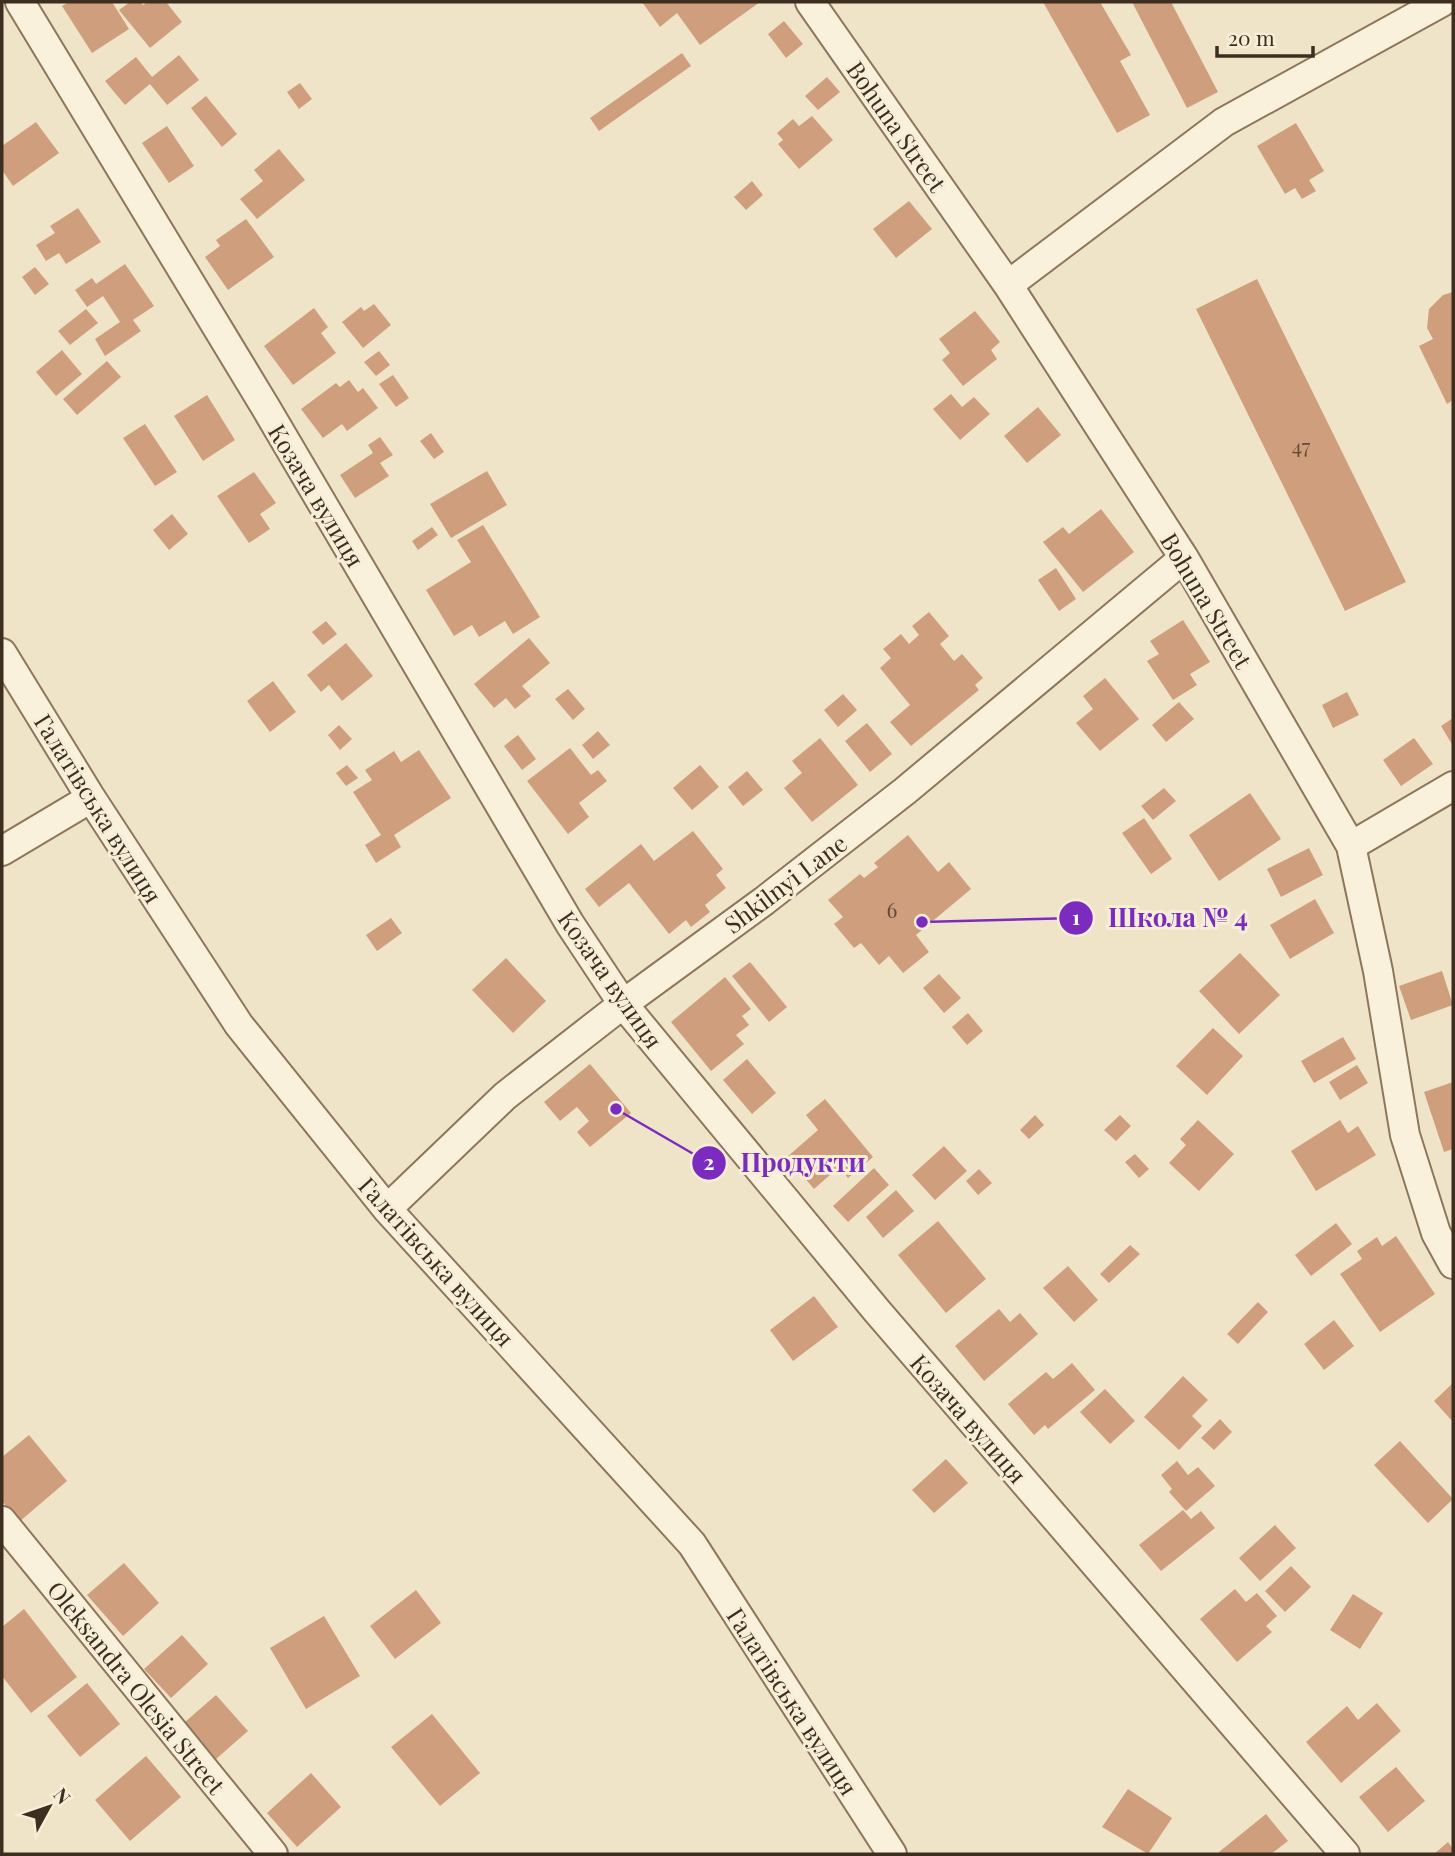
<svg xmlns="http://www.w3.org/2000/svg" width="1455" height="1856" font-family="'Playfair Display',serif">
<rect width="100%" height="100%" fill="#f0e4c8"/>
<path fill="#cf9f7d" d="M69,2H112L129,29L92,53L62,6Z
M130,2H140L143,5L148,2H166L182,22L150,48L119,10Z
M642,2H760L700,45L677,13L660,27Z
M1043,2H1100L1131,55L1120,61L1150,115L1117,133Z
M1132,2H1171L1218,92L1187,108Z
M784,21L803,44L786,58L768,34Z
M682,53L691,66L599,131L590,118Z
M179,55L199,80L167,105L150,84L125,105L105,81L136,57L152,77Z
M827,77L840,92L818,110L805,96Z
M300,83L312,99L299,109L287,92Z
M206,96L237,134L222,147L191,108Z
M812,116L833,140L799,169L778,144L783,140L777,133L793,119L799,126Z
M36,122L59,153L13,186L2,170V146Z
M1296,123L1324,171L1309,180L1316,191L1302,199L1295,188L1285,194L1257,146Z
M167,126L194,166L169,183L142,143Z
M279,149L305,180L257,219L240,199L263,181L254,170Z
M752,181L763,195L746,210L734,197Z
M909,201L932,229L896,258L873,229Z
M78,208L101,242L66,264L59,253L46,261L36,245L55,233L50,226Z
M246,219L274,257L228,290L205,257L220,246L216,240Z
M125,264L154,306L133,320L141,331L105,356L95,339L120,322L103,296L87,307L75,290L92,278L96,284Z
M35,267L49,284L35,295L22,277Z
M1257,279L1406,582L1345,611L1196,309Z
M1453,292V400L1447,404L1419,346L1433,339L1427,328L1429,309L1443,295Z
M374,304L391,325L363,348L342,322L361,307L364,311Z
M314,308L328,327L321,333L336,353L293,385L264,346Z
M86,309L98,323L70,345L58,331Z
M975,311L1000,342L991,350L997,359L963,386L942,360L950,353L939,339Z
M62,350L82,374L56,396L36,372Z
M379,351L390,365L376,376L364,362Z
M107,361L121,377L77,415L63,399Z
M393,375L409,398L396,407L379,384Z
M349,380L358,392L363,388L378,408L347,431L342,424L323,438L301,409L336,383L340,387Z
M951,394L962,407L974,397L990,414L960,440L933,409Z
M207,395L235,440L203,461L174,416Z
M1038,407L1061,435L1027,463L1004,436Z
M145,424L177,472L155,486L123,438Z
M431,433L444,452L434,459L420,441Z
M380,437L393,455L380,463L389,476L355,498L340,475L373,453L368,445Z
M487,471L507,505L451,538L430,504Z
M254,472L276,503L260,514L270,529L249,543L217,496Z
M1101,509L1134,552L1083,592L1043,542L1063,527L1069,534Z
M172,514L188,534L169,550L153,530Z
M483,525L540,617L513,634L505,621L479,637L472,625L454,636L426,590L471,562L457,540Z
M432,527L438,535L418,550L412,541Z
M1056,568L1076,599L1059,611L1038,580Z
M929,612L949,636L940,644L954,661L962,654L983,678L975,685L979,690L911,746L890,722L910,705L880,668L891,658L883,649L901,634L909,644L919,635L912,626Z
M1183,620L1210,662L1190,674L1197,685L1173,700L1147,661L1159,654L1150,641Z
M326,621L337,634L323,645L312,632Z
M529,638L550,663L522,686L531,696L515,709L506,698L494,708L474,684Z
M346,643L373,676L342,701L329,685L321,692L307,675Z
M1105,678L1139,719L1100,751L1076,723L1093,709L1083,696Z
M273,681L296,712L270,732L247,701Z
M568,689L585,709L573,720L555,699Z
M1347,692L1359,715L1333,728L1322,705Z
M843,694L857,710L838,727L824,710Z
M1179,702L1194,719L1166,742L1152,725Z
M1453,718V746L1441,726Z
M867,723L892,754L870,772L845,741Z
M339,725L352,739L340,750L328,735Z
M598,731L610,745L593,759L582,745Z
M518,735L536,759L522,770L504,746Z
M820,738L858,785L812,822L784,788L802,773L792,761Z
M1414,738L1433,764L1401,786L1383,760Z
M570,748L591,775L598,770L607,781L579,803L589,817L568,834L527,781Z
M419,750L451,798L394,835L401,847L376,863L365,845L381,835L353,792L372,780L365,770L394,751L401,762Z
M347,765L358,778L346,786L336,773Z
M700,765L719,787L692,810L673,788Z
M747,771L763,790L743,806L728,787Z
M1164,788L1176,801L1153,820L1141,806Z
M1250,793L1281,839L1219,881L1189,835Z
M1144,818L1172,859L1151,874L1122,833Z
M693,831L723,869L716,875L726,888L705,905L710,912L691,927L686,920L669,934L629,883L599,907L585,889L641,844L654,861Z
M908,835L938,872L949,862L971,889L916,935L929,952L903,973L889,956L879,965L861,943L854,948L834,924L843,917L828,900L860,874L864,878L878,867L874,863Z
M1309,848L1323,875L1281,897L1267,869Z
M1315,899L1334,933L1290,959L1270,925Z
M391,918L402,933L377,951L366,935Z
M1240,953L1280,995L1239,1034L1199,991Z
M506,958L546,1001L513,1033L472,990Z
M750,962L787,1007L769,1022L732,976Z
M1442,971L1453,1005L1411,1020L1399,986Z
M939,974L961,998L944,1013L923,988Z
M725,977L751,1009L742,1016L749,1025L736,1035L744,1044L711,1071L671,1022Z
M968,1013L983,1031L967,1045L952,1027Z
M1213,1028L1243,1056L1207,1095L1176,1066Z
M1343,1037L1356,1059L1314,1083L1301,1061Z
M747,1059L776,1093L752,1114L723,1080Z
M590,1064L631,1113L590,1147L577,1132L589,1121L577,1107L560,1121L544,1102Z
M1357,1065L1368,1083L1340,1100L1329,1082Z
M1453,1082V1149L1444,1152L1424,1092Z
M825,1099L873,1157L848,1178L839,1167L814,1189L787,1157L818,1130L806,1115Z
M1035,1115L1044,1125L1029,1139L1020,1130Z
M1120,1115L1131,1126L1116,1141L1104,1130Z
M1198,1120L1234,1154L1199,1191L1169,1163L1186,1145L1180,1139Z
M1340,1120L1348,1133L1358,1126L1376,1155L1316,1191L1291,1151Z
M944,1146L967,1171L935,1200L912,1175Z
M1135,1154L1149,1169L1139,1178L1125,1162Z
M874,1168L889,1185L848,1222L833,1206Z
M979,1169L992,1183L978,1195L966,1181Z
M896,1190L914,1211L883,1238L866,1217Z
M938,1221L986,1279L946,1313L898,1255Z
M1336,1223L1352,1244L1311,1276L1295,1255Z
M1396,1236L1435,1294L1380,1332L1340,1274L1362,1259L1357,1251L1377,1237L1382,1246Z
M1130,1245L1140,1254L1109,1283L1100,1274Z
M1068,1266L1098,1300L1074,1322L1043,1288Z
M814,1296L838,1327L793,1361L770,1330Z
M1258,1302L1268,1312L1238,1344L1227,1334Z
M999,1309L1010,1322L1020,1313L1038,1334L984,1381L955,1346Z
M1334,1320L1354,1346L1324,1370L1304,1344Z
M1072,1363L1095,1390L1048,1429L1045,1425L1034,1435L1008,1404L1046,1372L1053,1379Z
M1183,1376L1208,1400L1192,1416L1202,1426L1179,1450L1144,1417Z
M1453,1383V1422L1434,1401Z
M1105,1389L1135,1421L1110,1444L1080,1412Z
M1220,1419L1232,1432L1214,1450L1201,1438Z
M29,1435L67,1481L19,1522L2,1501V1457Z
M1400,1441L1453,1499L1428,1523L1374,1465Z
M946,1459L968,1483L934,1513L912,1490Z
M1177,1461L1188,1475L1198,1467L1215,1486L1186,1511L1169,1492L1172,1489L1161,1475Z
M1183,1510L1191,1519L1201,1511L1215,1528L1161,1571L1139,1545Z
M1275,1525L1296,1548L1260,1581L1239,1558Z
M124,1563L159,1603L123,1636L87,1595Z
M1291,1566L1311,1587L1285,1612L1265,1591Z
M1235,1589L1246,1602L1257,1593L1277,1616L1266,1626L1272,1632L1237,1662L1200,1619Z
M416,1590L441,1623L395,1659L370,1626Z
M1353,1594L1383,1613L1360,1649L1330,1630Z
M24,1609L77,1677L31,1713L2,1676V1627Z
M324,1616L360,1676L306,1709L270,1648Z
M182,1635L208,1664L171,1698L144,1669Z
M87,1683L120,1724L80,1757L47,1716Z
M216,1695L248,1731L216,1759L185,1722Z
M1377,1703L1401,1731L1341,1783L1306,1742L1347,1706L1358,1720Z
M432,1714L480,1773L440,1806L391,1747Z
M146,1756L181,1797L130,1841L95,1800Z
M1396,1767L1425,1801L1388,1832L1359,1797Z
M311,1773L341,1807L297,1847L267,1813Z
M1128,1789L1172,1818L1148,1854L1102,1827Z
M1266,1814L1288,1841L1271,1854H1221L1219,1852Z
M1448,1842L1453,1849V1854H1434Z"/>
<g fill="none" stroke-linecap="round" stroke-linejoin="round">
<defs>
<path id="street" d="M20,2L266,408L570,924L623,1004L877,1311L1345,1854
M810,2L1008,285L1184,558L1351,846L1378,971L1405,1135L1436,1233L1453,1264
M1008,285L1224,122L1442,2
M2,653L91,798L239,1025L387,1209L692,1544L892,1854
M1351,846L1453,786
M2,851L91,798
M387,1209L505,1096L623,1004L764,901L905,791L1184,558
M2,1521L273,1854"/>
</defs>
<use href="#street" stroke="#8d765c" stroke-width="32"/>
<use href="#street" stroke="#faf1dc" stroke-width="28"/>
</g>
<g text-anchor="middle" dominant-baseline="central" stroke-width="6" stroke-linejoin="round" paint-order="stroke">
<g font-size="21" fill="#624a37">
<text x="1301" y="445">47</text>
<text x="892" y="909">6</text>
</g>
<g font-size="24" fill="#3d2e20" stroke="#f7eed8">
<text transform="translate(897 126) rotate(55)">Bohuna Street</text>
<text transform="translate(317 495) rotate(59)">Козача вулиця</text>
<text transform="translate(1207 600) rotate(59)">Bohuna Street</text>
<text transform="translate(99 808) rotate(58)">Галатівська вулиця</text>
<text transform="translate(785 883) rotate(-37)">Shkilnyi Lane</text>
<text transform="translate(611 979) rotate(55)">Козача вулиця</text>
<text transform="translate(437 1261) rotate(48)">Галатівська вулиця</text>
<text transform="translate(969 1418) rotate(49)">Козача вулиця</text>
<text transform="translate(137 1687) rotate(51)">Oleksandra Olesia Street</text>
<text transform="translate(793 1701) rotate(57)">Галатівська вулиця</text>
</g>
</g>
<path fill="none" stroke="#7b2cbf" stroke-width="2.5" d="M922 922L1076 918M616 1109L709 1163"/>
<g fill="#7b2cbf" stroke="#f7eed8" stroke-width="2.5">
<circle cx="922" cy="922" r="7"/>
<circle cx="616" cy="1109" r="7"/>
<circle cx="1076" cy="918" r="18"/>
<circle cx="709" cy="1163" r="18"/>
</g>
<g font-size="21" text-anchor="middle" font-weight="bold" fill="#fff">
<text x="1076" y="925">1</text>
<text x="709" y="1170">2</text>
</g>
<g font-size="26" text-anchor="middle" font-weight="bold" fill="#7b2cbf" stroke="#f7eed8" stroke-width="6" stroke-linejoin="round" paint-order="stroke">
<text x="1178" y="927">Школа № 4</text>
<text x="803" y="1172">Продукти</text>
</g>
<rect width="1455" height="1856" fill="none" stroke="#3d2e20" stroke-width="7"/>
<g transform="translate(49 1807) rotate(50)" stroke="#f7eed8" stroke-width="5" paint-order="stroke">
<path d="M0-5L12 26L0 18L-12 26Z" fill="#3d2e20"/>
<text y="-10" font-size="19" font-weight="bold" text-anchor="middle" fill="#3d2e20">N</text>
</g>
<path d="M1217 46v10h96v-10" fill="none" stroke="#3d2e20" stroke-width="3.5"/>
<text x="1228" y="46" font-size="21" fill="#3d2e20" stroke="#f7eed8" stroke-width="5" paint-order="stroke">20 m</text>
</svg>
